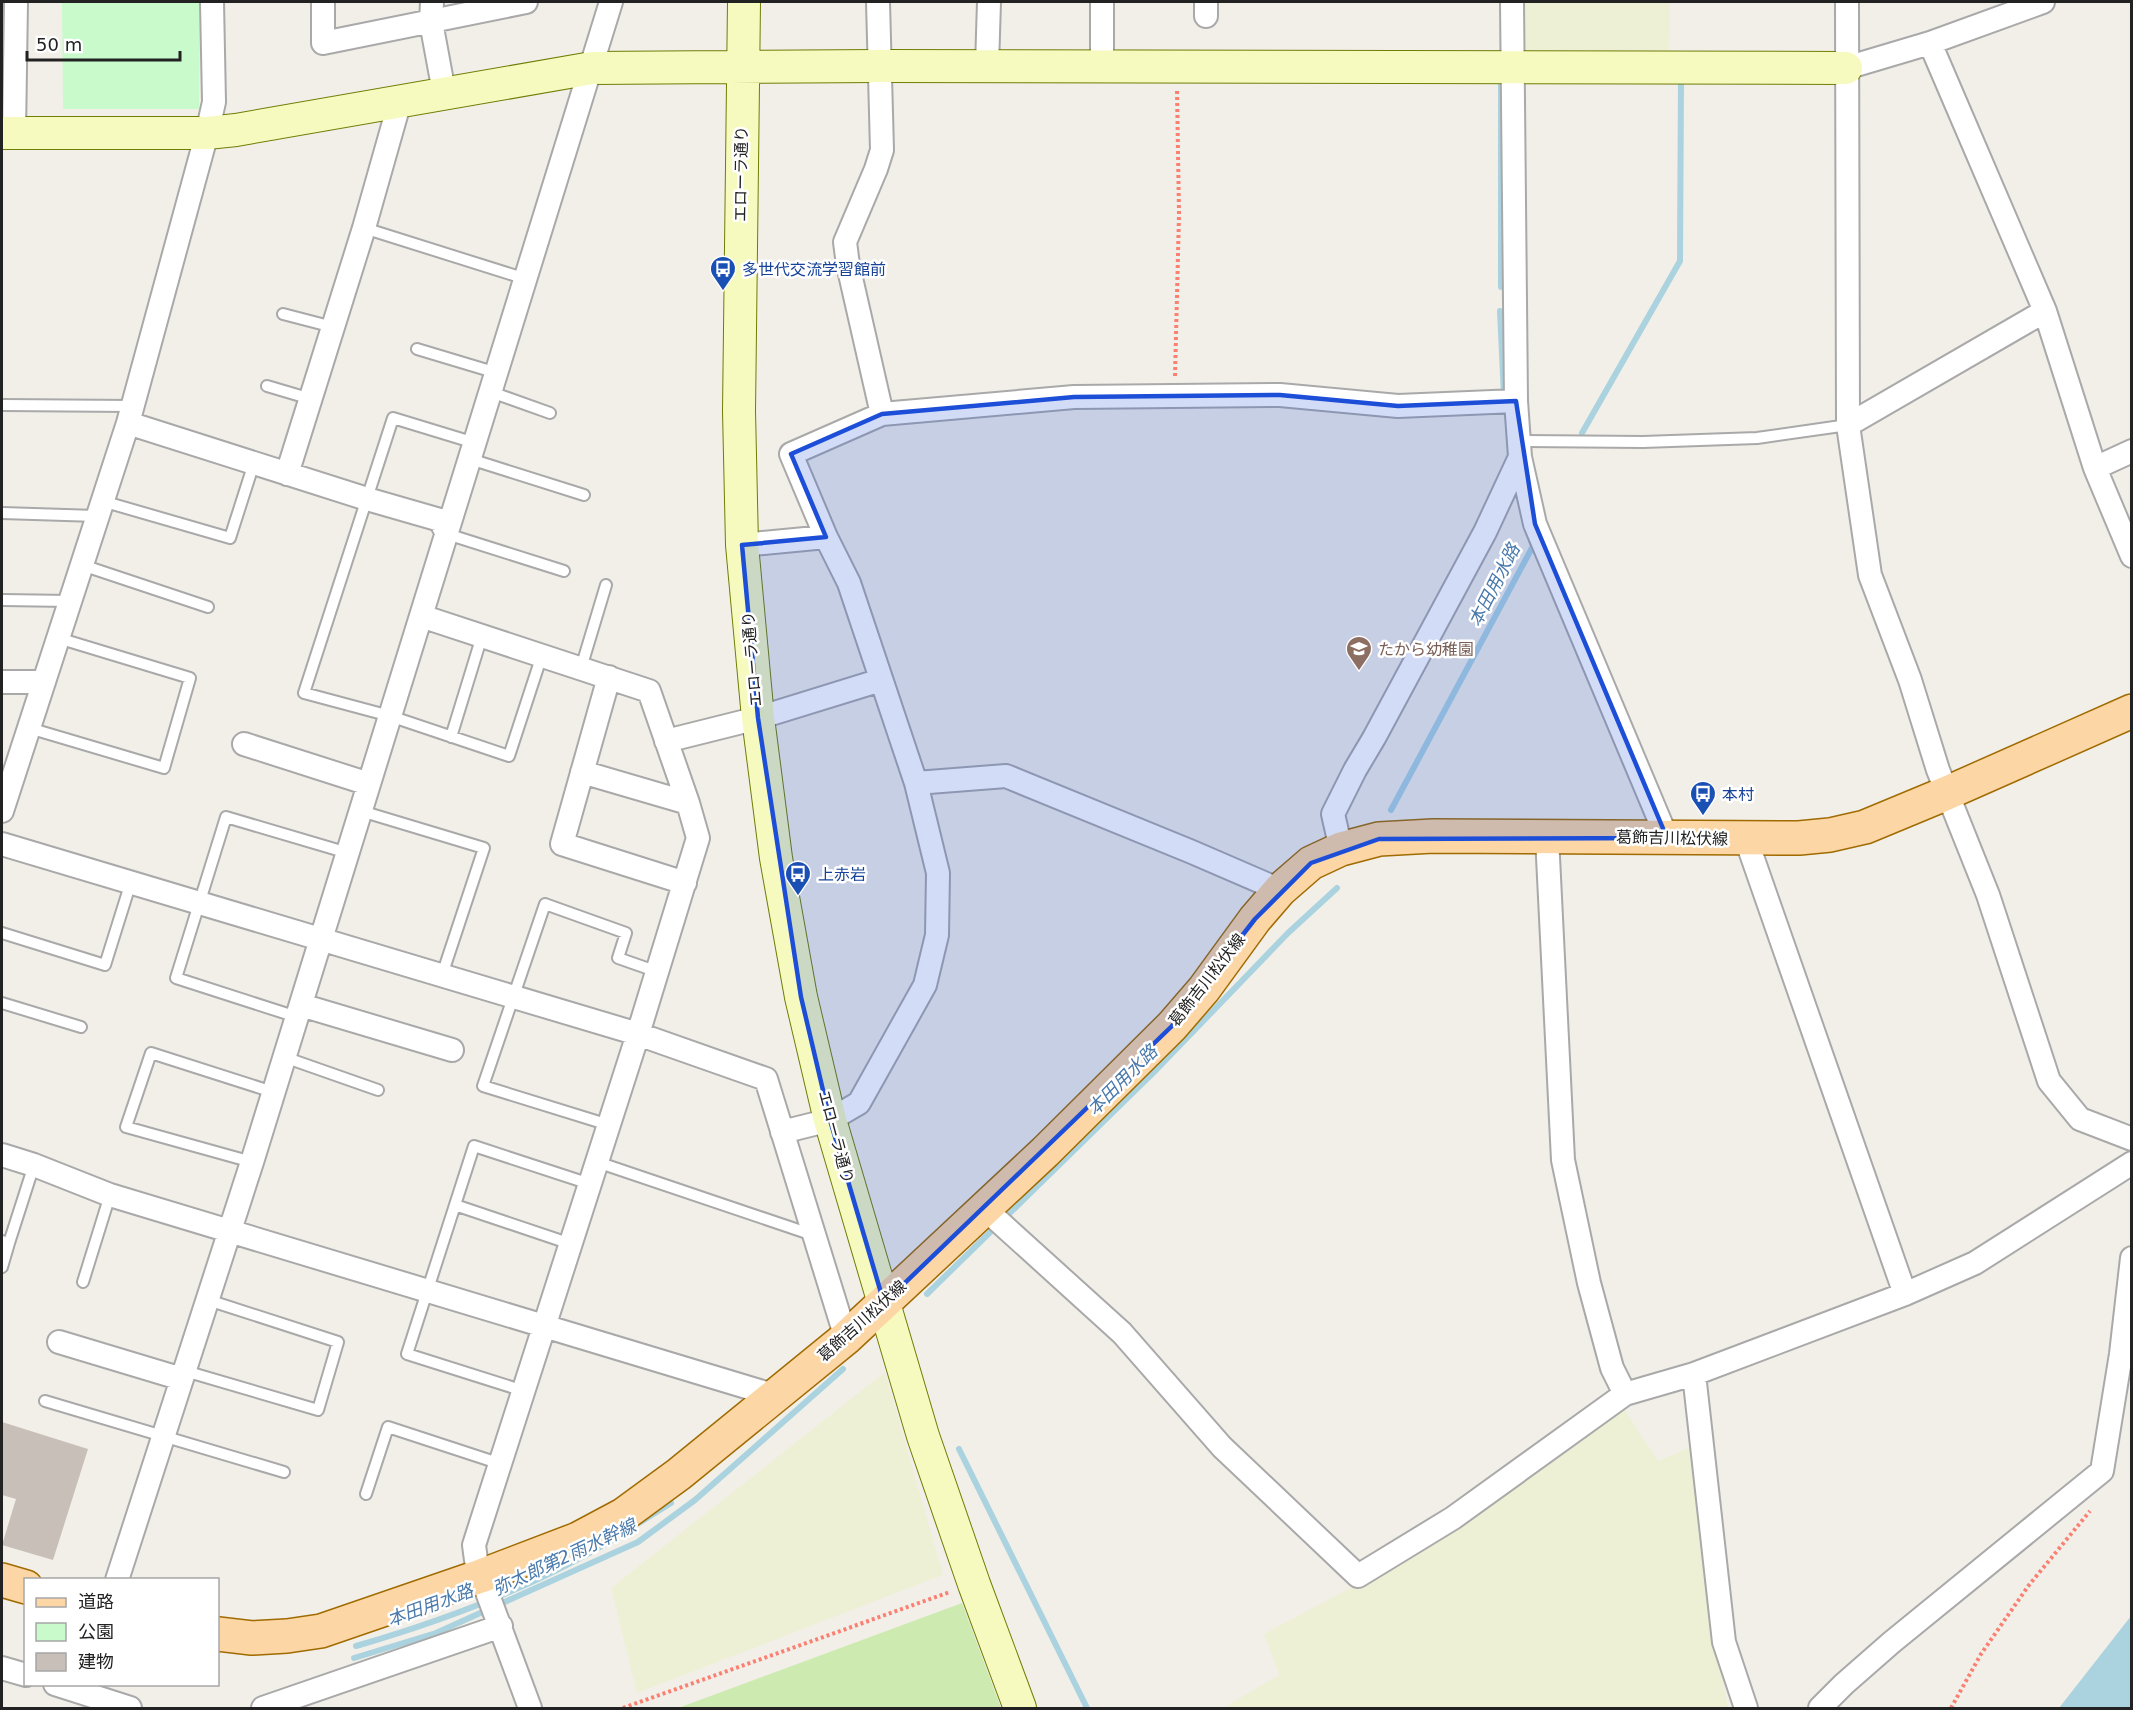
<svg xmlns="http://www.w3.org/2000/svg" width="2133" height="1710" font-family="'DejaVu Sans','Noto Sans JP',sans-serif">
<rect width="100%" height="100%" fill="#f2efe9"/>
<path fill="#eef0d5" d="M1525,2H1670L1669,50L1525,58Z
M885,1372L943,1575L637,1693L611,1588Z
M1620,1403L1658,1461L1696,1445L1718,1653L1728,1708H1229L1228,1705L1279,1675L1264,1634L1455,1532Z"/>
<path fill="#cdebb0" d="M962,1603L1001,1708H678Z"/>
<path fill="#c8facc" d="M62,2H200L199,109H63Z"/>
<path fill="#aad3df" d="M2131,1616V1708H2059Z"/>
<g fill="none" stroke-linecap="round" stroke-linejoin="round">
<path stroke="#aad3df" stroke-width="6" d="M1501,287V78
M1500,311L1504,396
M1582,433L1680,261L1681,78
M1391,810L1533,546L1531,541
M927,1294L1157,1069L1288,933L1337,888
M959,1449L1087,1708
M639,1523L671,1503
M498,1605L638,1542L695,1500L843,1369
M356,1646C449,1619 547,1582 628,1530
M354,1658L436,1633L489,1609"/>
</g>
<path fill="#c7bfb8" d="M2,1422L88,1449L53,1560L2,1545L16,1499L2,1495Z"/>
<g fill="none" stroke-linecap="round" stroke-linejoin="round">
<defs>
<path id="lane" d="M364,228L526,279
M283,314L333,327
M417,349L497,373
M267,386L311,399
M491,392L550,413
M2,405L132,406
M1519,441L1643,442L1757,438L1848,425
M475,443L393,418L304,693L390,716L509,756L542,655
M470,459L584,495
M102,501L230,538L254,463
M2,513L97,516
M447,534L564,571
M82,565L208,607
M2,600L70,601
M581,668L606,585
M29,728L164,768L190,678L58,638
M451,737L482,636
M361,811L484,848L442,975
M2,933L105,965L131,882
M2,1003L81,1027
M297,1017L176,978L226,817L348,853
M284,1057L378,1090
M609,1125L483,1086L545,904L626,933L618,958L658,972
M252,1162L126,1127L151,1053L273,1092
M597,1162L813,1235
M455,1205L571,1244
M2,1241L9,1243L34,1165
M2,1267L9,1243
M83,1282L110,1195
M185,1371L318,1410L338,1342L208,1300
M524,1391L407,1354L474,1146L590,1184
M45,1401L284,1472
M366,1494L388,1427L501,1464"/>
<path id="street" d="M323,2V43L526,2
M432,2L431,22L444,92
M878,2L882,150L876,169L845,242L848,265L882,414
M1102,2V66
M1512,2L1516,401L1520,457L1535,524L1667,838
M1847,2L1848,425L1870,575L1910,680L1938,770L1988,895L2049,1081L2080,1119L2132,1139
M1206,16V2
M1930,43L2045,311L2095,468L2132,556
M987,66L989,2
M1846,68L1930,43L2043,2
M14,133L16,2
M128,423L367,499L440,520L447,534
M1848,425L2045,311
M2095,468L2132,451
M287,474L364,228L400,101
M742,545L826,537
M421,616L649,691L688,803L698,838L638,1034L474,1545L476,1560L481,1576L530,1708
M609,677L562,844L685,883
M2,682H44
M666,741L758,718L881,680
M244,744L369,784
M582,772L688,803
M916,783L1006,776L1192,852L1280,890
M2,811L128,423L207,133L214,102L212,2
M1547,837L1563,1160L1589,1283L1612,1368L1625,1394
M1746,839L1905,1294
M2,844L638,1034L766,1079L846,1338
M1341,849L1333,814L1355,770L1374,738L1485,532L1520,457
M301,1005L452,1050
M782,1132L830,1120L859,1103L925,985L937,935L938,873L916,783L849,583L826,537L791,454L882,414L1074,397L1280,395L1398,406L1516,401
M2,1155L34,1165L110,1195L776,1396
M984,1208L1122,1333L1222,1447L1358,1576L1453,1518L1625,1394L1694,1374L1905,1294L1975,1263L2132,1163
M59,1342L182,1379
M1694,1374L1724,1642L1746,1708
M117,1580L252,1162L611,2
M2,1668L26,1675
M55,1684L130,1708
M263,1708L501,1626
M1820,1708L1844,1684L1892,1642L2102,1471L2121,1354L2132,1258"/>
<path id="secondary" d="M744,2L739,411L742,545L758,718L776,858L801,997L830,1120L923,1436L974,1584L1020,1708
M2,133H207L236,130L592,68L879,66L1846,68"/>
<path id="primary" d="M2,1580L26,1587
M218,1634L252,1638L287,1636L321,1631L481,1576L578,1539L623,1515L679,1474L846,1338L1045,1152L1172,1026L1204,989L1255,919L1280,890L1311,863L1341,849L1379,839L1433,836L1799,838L1830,835L1865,827L1947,793L2132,711"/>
</defs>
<use href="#lane" stroke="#a9a9a9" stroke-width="14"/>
<use href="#street" stroke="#a9a9a9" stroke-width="26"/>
<use href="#secondary" stroke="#707d05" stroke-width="34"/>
<use href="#primary" stroke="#a06b00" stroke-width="36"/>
<path stroke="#fa8072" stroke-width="4" stroke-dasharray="3 3" stroke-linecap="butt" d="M1175,376L1179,214L1177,90
M623,1708L950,1592
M1951,1708L1981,1654L2029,1585L2090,1511"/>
<use href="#lane" stroke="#fff" stroke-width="10"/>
<use href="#street" stroke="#fff" stroke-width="22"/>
<use href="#secondary" stroke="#f7fabf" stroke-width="32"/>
<use href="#primary" stroke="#fcd6a4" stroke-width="33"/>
</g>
<path fill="#1d4ed8" fill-opacity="0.2" stroke="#1d4ed8" stroke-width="4.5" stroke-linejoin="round" d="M1280,395L1398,406L1516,401L1535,524L1667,838L1379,839L1311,863L1255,919L1172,1026L884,1303L830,1120L801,997L758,718L742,545L826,537L791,454L882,414L1074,397Z"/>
<defs>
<symbol id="bus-pin" viewBox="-11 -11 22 30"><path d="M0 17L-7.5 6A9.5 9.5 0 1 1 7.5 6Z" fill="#1a4fb4" stroke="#fff"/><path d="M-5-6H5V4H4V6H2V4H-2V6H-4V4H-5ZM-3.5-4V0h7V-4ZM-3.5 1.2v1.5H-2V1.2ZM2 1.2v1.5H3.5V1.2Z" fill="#fff"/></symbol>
<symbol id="school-pin" viewBox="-11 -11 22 30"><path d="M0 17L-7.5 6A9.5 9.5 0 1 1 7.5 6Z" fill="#8d6e63" stroke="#fff"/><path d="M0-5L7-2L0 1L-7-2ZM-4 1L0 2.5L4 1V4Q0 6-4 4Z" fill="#fff"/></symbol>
</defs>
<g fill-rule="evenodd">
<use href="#bus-pin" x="708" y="254" width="30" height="40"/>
<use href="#school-pin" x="1344" y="634" width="30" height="40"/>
<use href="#bus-pin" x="1688" y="779" width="30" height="40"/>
<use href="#bus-pin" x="783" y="859" width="30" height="40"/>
</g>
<g text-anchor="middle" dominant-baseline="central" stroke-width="5" stroke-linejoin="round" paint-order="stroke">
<g font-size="16" fill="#222" stroke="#fff">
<text transform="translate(741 174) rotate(-89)">エローラ通り</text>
<text transform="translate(752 659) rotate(-95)">エローラ通り</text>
<text transform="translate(1672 838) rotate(1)">葛飾吉川松伏線</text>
<text transform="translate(1207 980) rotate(-52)">葛飾吉川松伏線</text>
<text transform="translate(836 1137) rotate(75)">エローラ通り</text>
<text transform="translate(862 1321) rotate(-42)">葛飾吉川松伏線</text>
</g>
<g font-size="16" fill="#164399" stroke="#fff" text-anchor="start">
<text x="742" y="269">多世代交流学習館前</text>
<text x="1722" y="794">本村</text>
<text x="818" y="874">上赤岩</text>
</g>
<g font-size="16" fill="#785e54" stroke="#fff" text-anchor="start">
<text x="1378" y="649">たから幼稚園</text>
</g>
<g font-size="18" font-style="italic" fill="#4a7aab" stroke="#fff">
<text transform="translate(1494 585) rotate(-63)">本田用水路</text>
<text transform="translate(1122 1080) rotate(-45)">本田用水路</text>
<text transform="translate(564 1557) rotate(-25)">弥太郎第2雨水幹線</text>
<text transform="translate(430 1605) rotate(-20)">本田用水路</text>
</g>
</g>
<rect width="2133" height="1710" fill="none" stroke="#222222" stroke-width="6"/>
<rect x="24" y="1578" width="195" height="108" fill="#ffffff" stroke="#a7a7a7" stroke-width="1.5"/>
<rect x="36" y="1598" width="30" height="9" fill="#fcd6a4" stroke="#a7a7a7" stroke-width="1.5"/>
<text x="78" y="1608" font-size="18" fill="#222222">道路</text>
<rect x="36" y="1623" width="30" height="18" fill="#c8facc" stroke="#a7a7a7" stroke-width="1.5"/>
<text x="78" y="1638" font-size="18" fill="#222222">公園</text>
<rect x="36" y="1653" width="30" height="18" fill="#c7bfb8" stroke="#a7a7a7" stroke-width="1.5"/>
<text x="78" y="1668" font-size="18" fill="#222222">建物</text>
<path d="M27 51v9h153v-9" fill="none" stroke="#222222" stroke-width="3"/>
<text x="36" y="51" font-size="18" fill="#222222" stroke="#ffffff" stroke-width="4.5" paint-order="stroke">50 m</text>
</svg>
